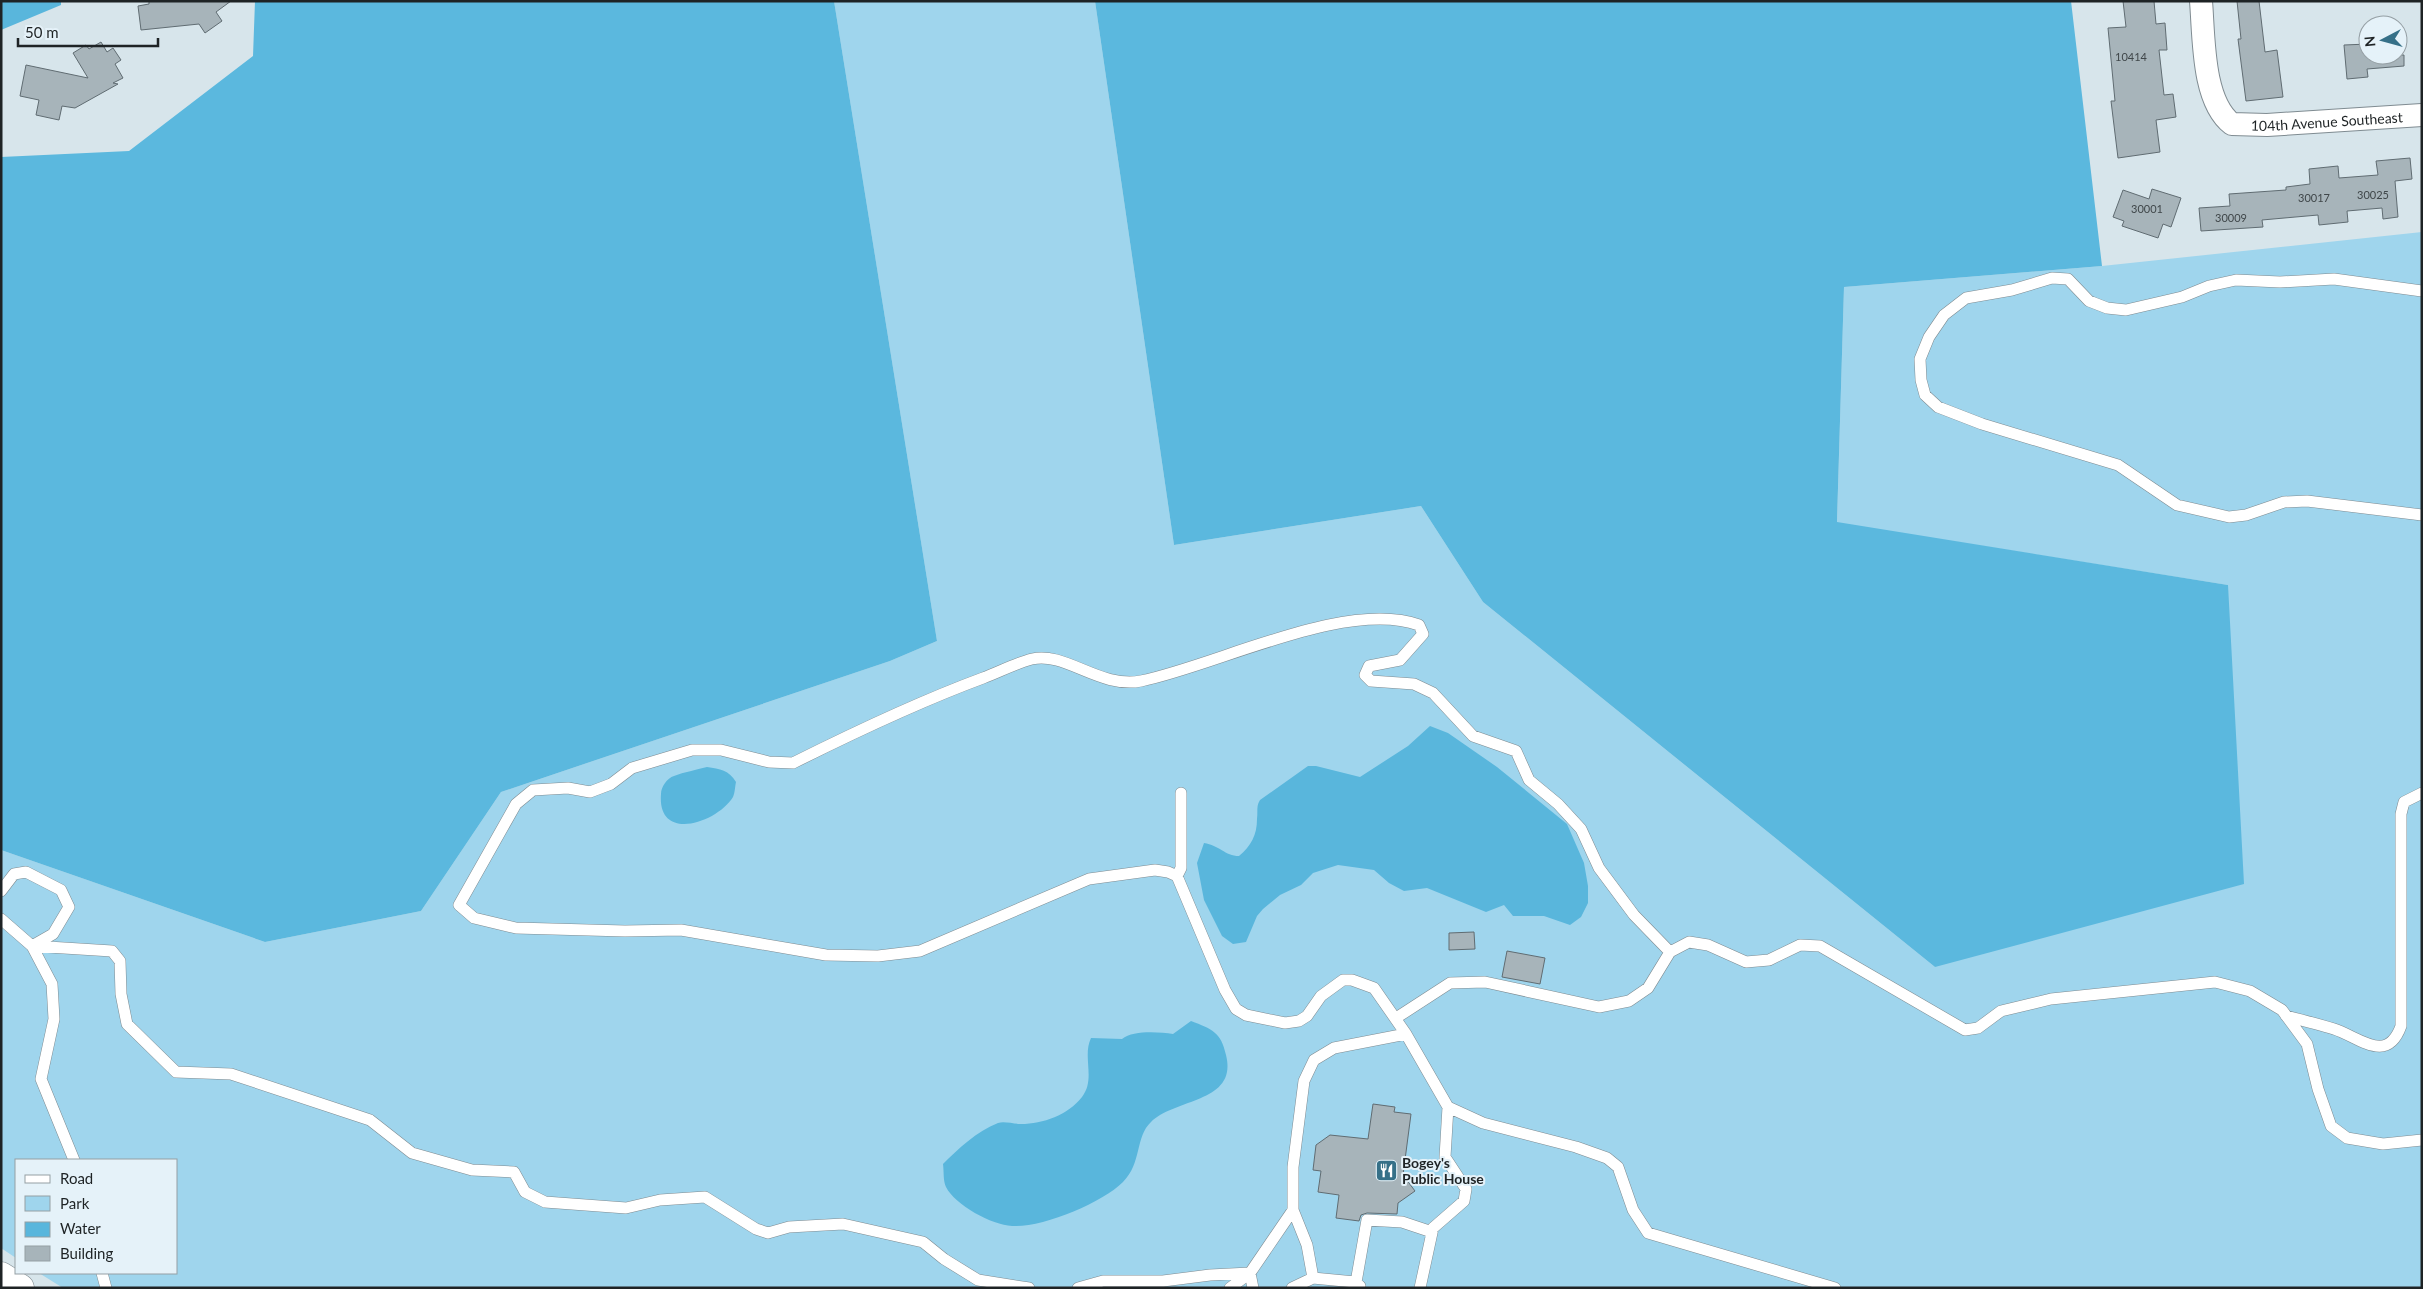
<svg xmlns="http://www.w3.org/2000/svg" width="2423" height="1289" font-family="Lato,sans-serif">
<rect width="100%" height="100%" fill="#d7e5eb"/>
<path fill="#9fd5ed" d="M834,1H1095L1174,545L1421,506L1483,602L1935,967L2228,585L1837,523L1844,287L2102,266L2422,232V1288H63L39,1273H176V1160H16V1258L1,1248V850L265,942L421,911L501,792L890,661L937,641Z"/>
<path fill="#5bb8de" d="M255,1H834L937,641L890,661L501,792L421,911L265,942L1,850V157L129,151L253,56Z
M1095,1H2071L2102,266L1844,287L1837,522L2228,585L2244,884L1935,967L1483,602L1421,506L1174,545Z"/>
<path fill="#59b6dc" d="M1,1H61V5L1,30Z
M1430,726L1448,733L1497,767L1567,824L1584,863L1588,886V903L1581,917L1570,925L1544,916H1513L1504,905L1486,912L1427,888L1404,891L1389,883L1374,870L1338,865L1313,873L1301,885L1280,895L1263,909L1257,916L1246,942L1233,944L1222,936L1204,900L1197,863L1204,843C1219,845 1225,856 1239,856C1251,846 1257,835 1257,819C1258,811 1256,806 1260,800L1308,766H1316L1360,777L1408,746Z
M707,767C720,769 729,770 736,782C735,786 735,793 733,797C717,823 657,843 661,794C661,787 667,778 674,776C684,772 696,770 707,767Z
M1191,1021C1212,1029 1221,1032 1226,1055C1238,1103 1175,1098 1151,1122C1135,1137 1142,1163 1123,1182C1102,1203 1042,1228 1012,1226C992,1225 955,1205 946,1187C943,1181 944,1171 943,1164C958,1149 977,1131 998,1123C1004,1121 1014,1124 1021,1124C1043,1124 1068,1115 1082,1097C1096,1079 1082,1057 1091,1038L1122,1039C1133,1030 1159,1032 1173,1034Z"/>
<path fill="#a7b4ba" stroke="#606c72" d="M149,1H231L216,12L222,21L205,33L199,24L141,30L138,6L149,4Z
M2123,1H2154L2156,24L2165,23L2167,50H2159L2164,95L2173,94L2176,117L2156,120L2160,152L2118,158L2111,101H2115L2108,28L2126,27Z
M2237,1H2259L2265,52L2277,50L2283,97L2246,101L2238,39H2241Z
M101,42L107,52L113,48L121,60L115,64L123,78L113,83L118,84L75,108L62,106L59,120L36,115L39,100L20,96L26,65L88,78L73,53L86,45L89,49Z
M2368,44V55H2404V66L2367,69L2368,77L2347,79L2344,45Z
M2410,158L2412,179L2395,181L2398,217L2383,219L2382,208L2347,211L2348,222L2319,225L2318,215L2262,220L2263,227L2201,231L2199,208L2230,206L2229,194L2286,190V187L2310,184L2309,169L2338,166L2339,178L2378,175L2376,161Z
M2152,189L2181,198L2171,227L2163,224L2158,238L2122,226L2124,221L2113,217L2123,190L2149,199Z
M1474,932L1475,949L1449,950V933Z
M1507,951L1545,958L1540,984L1502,977Z
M1373,1104L1395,1107L1394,1112L1411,1114L1403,1175L1415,1191L1398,1203L1397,1214L1367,1213L1361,1215L1359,1221L1336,1218L1339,1195L1318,1192L1321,1171L1313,1170L1316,1145L1330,1135L1368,1139Z"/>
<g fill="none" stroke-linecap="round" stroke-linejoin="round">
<defs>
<path id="lane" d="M2422,291L2334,279L2280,282L2236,280L2209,286L2182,297L2126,310L2107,308L2089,301L2068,279L2052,278L2012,290L1966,298L1944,315L1929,337L1920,359L1921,380L1925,395L1938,407L1982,424L2118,465L2177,505L2229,517L2246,515L2284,502L2307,501L2422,515
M1177,876L1181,868V793
M1,891L14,874L26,872L61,890L69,907L53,934L32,946
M1,919L32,946L52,984L54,1019L41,1079L74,1160
M32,946L112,951L120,961L121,994L127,1024L176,1072L231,1074L370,1120L412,1153L472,1170L514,1172L525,1192L545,1202L626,1208L660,1200L705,1197L756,1229L768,1233L789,1227L843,1224L923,1242L944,1259L978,1280L1029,1288
M1670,952L1634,915L1599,868L1581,829L1558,804L1529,780L1516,751L1473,736L1433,693L1414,684L1371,681L1365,675L1369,666L1400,660L1423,634L1419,625C1346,599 1218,665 1141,681C1100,689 1065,651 1032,659C1016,663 999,672 983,678C918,702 855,732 793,763L769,762L721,750H692L632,768L611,784L590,792L568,788L533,790L516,804L459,905L474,918L516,928L625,931L681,930L826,955L878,956L920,951L1089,879L1155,870L1168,872L1177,876L1225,990L1236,1009L1246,1015L1285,1023L1299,1021L1307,1016L1321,996L1343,980H1352L1374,988L1406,1034L1448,1107L1483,1123L1576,1147L1607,1158L1618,1167L1633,1210L1648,1233L1835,1288
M2286,1016C2302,1020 2318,1024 2334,1029C2359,1037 2387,1065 2401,1026V814L2404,802L2422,793
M1396,1018L1450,983L1485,982L1599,1007L1629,1001L1648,988L1670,952L1689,942L1708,945L1746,962L1769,960L1800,945L1820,946L1965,1030L1978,1028L2001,1011L2051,999L2215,982L2250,991L2282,1010L2307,1044L2318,1089L2331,1126L2347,1138L2383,1144L2422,1140
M102,1273L106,1288
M1313,1278L1307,1245L1293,1210V1167L1304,1081L1314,1060L1334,1048L1406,1034
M1078,1288L1103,1281H1163L1210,1275L1250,1273L1253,1288
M1230,1288L1250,1273L1293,1210
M1292,1288L1313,1278L1355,1282L1360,1286
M1355,1288L1367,1220L1402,1222L1432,1232
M1420,1288L1433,1228L1464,1201L1466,1189L1445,1157L1448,1107"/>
<g id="street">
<path id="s1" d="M2201,1C2204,37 2202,101 2232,124L2267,125L2422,115"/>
</g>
<path id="secondary" d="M1,1276L20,1288"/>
</defs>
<use href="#lane" stroke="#7f8b91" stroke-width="12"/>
<use href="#street" stroke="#7f8b91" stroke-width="24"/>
<use href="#secondary" stroke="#7f8b91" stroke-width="29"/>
<use href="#lane" stroke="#fff" stroke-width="11"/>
<use href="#street" stroke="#fff" stroke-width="22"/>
<use href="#secondary" stroke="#fff" stroke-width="28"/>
</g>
<defs>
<symbol id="restaurant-square" viewBox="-11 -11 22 22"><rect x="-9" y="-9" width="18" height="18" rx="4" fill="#357088" stroke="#e5f2f9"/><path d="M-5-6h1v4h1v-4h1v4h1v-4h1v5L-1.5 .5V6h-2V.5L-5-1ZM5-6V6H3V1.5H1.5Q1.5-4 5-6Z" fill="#fff"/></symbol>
</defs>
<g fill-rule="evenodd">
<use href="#restaurant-square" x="1374" y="1158" width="25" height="25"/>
</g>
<g text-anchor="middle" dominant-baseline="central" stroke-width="4" stroke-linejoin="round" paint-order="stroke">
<g font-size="11" fill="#40474a">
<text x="2131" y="56">10414</text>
<text x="2373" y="194">30025</text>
<text x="2314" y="197">30017</text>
<text x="2147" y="208">30001</text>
<text x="2231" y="217">30009</text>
</g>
<g font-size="14" fill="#1e2325" stroke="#e5f2f9">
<text stroke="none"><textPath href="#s1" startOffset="225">104th Avenue Southeast</textPath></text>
</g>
<g font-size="14" font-weight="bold" fill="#1e2325" stroke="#e5f2f9" text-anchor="start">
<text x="1402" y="1162">Bogey's<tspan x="1402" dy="16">Public House</tspan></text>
</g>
</g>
<rect width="2423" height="1289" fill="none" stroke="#1e2325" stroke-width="5"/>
<rect x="15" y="1159" width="162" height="115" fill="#e5f2f9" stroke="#959fa4"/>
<rect x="25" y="1175" width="25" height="8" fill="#ffffff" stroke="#959fa4"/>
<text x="60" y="1184" font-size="15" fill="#1e2325">Road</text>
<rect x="25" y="1196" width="25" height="15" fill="#9fd5ed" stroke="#959fa4"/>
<text x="60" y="1209" font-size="15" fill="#1e2325">Park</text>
<rect x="25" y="1222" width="25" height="15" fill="#59b6dc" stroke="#959fa4"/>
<text x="60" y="1234" font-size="15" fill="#1e2325">Water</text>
<rect x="25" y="1246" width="25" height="15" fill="#a7b4ba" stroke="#959fa4"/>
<text x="60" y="1259" font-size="15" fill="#1e2325">Building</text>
<g transform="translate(2383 40) rotate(264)"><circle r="24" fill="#e5f2f9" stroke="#959fa4"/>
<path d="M0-4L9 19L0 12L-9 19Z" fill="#357088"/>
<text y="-8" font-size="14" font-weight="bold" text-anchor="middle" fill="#1e2325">N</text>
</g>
<path d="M18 38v8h140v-8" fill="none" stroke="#1e2325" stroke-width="2.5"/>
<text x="25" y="38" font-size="15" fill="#1e2325" stroke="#e5f2f9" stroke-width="4" paint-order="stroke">50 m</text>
</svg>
